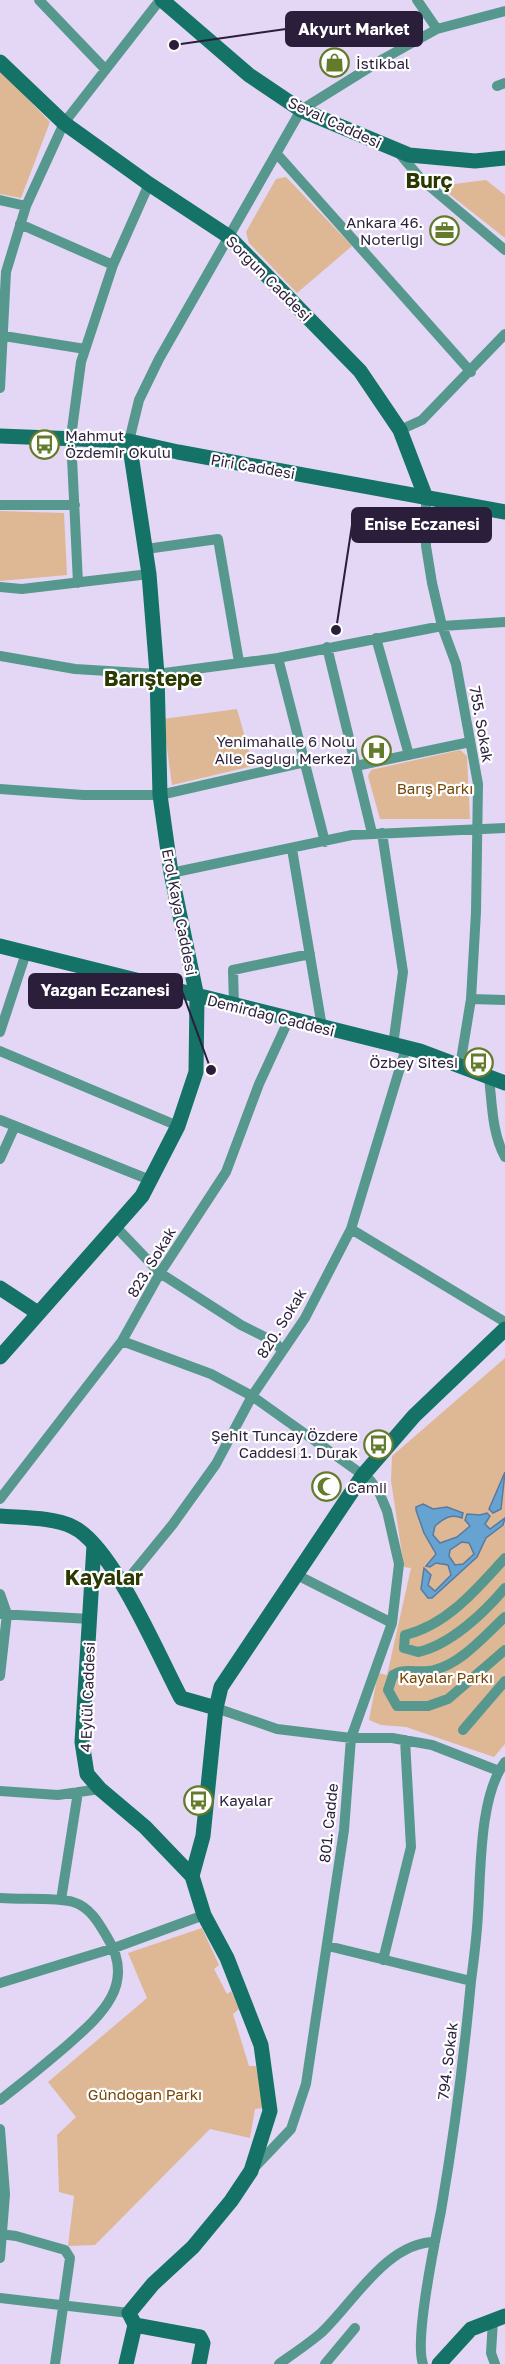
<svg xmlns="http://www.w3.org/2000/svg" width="505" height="2364" font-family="'Golos Text',sans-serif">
<rect width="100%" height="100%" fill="#e3d7f5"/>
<path fill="#deb794" d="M0,70L50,122L21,198L0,194Z
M286,177L352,246L297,293L249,243L246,232L276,179Z
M486,180L505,195V238L448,193V189L454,184Z
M0,511L64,513L67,575L0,581Z
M237,709L253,766L172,785L163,719Z
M460,750L467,756L470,819H380L368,776L371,770Z
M505,1358V1744L494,1757L406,1727L381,1725L369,1720L378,1673L387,1675L411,1568L404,1567L391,1481L392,1456Z
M202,1928L219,1965L214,1969L227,1994L231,1991L239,2009L233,2014L249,2066H256L263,2108L255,2109L250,2138L210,2129L95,2245L68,2246L74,2196L59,2192L57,2135L76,2117L48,2082L147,1998L128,1953Z"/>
<path fill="#67a3d1" stroke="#557ba4" stroke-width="1.5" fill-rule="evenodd" d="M505,1472L501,1509L493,1513L489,1509Z
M423,1504L433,1509L447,1507L463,1513L462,1518C451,1513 443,1519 435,1526L433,1535L440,1543L457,1537L470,1526L465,1520L467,1514L480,1515L487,1513L490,1516L485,1524L490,1529L505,1518L503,1525L486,1538L477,1557L432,1598H428L421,1589L424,1568L431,1575L428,1585L435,1591L451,1575L448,1565L436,1563L430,1567L426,1566L436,1554L424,1533L416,1510V1507ZM462,1542L469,1543L474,1554L463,1564L455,1565L449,1556L450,1550Z"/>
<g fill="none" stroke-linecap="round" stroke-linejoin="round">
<path stroke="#57988e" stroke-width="10" d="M39,0L105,69
M417,0L437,29
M497,86L505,83
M399,153L421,179L505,250
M277,154L471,372
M0,200L26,206
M20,224L113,265
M4,336L85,349
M0,388L6,272L26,206L64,123L160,0
M400,430L422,420L505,334
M129,441L139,400L159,359L301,110L383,59L437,29L505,11
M426,498V546L432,583L442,626L456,664L478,784L476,912L471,999L460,1066
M0,505H75
M146,549L218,539L239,662
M78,583L71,437L81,362L113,265L149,184
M0,587L22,589L149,574
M376,638L409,755
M327,647L372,833
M0,656L75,669L157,674L278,658L442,626L505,622
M278,658L325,842
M356,766L470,742
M0,789L83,795H160L305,762
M382,833L403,972L393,1045
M292,849L322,1027
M171,873L352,835L505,828
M471,999L505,1000
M234,1006L233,970L310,954
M0,1032L26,953
M0,1051L178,1126
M489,1077C492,1103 492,1134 505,1157
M0,1120L150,1180
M0,1159L15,1126
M116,1227L160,1273L241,1325L275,1342L282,1351
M351,1229L505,1322
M122,1341L211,1374L252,1396L370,1480L379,1492L387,1511L399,1564L392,1623L351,1738L344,1830L306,2084L291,2129L253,2169
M0,1499L122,1341L160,1273L226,1172L259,1084L289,1019
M505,1558C477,1589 447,1625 405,1635L404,1648L418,1652C450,1645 484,1613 505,1588
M295,1574L392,1623
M124,1584L173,1524L216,1464L252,1396L305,1318L351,1229L406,1048
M0,1594L7,1614L0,1676
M0,1614L90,1619
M505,1617C484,1636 462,1663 434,1670C420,1674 405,1667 393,1675L388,1690L397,1706H428L448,1699L505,1650
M216,1708L277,1729L351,1738H392L432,1745L499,1771
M463,1730L505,1681
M0,1791L58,1795L100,1789
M0,1898C21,1900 55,1897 73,1902C90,1907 99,1923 107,1937C138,1986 98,2018 64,2048C43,2066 22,2083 0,2100
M61,1900L78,1792
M328,1946L471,1981
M383,1960L411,1847L405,1740
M0,1983L114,1948L204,1915
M0,2129L5,2194L0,2258
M0,2234L16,2236L65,2250L70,2258L55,2364
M0,2298L129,2313
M493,2320L491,2353L495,2364
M279,2364C293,2354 308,2344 321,2333C353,2303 387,2242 435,2242
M325,2364L355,2328
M423,2364C414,2340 435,2241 441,2211C454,2135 464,2058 471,1981C474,1958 477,1936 478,1913C481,1871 479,1796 505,1762"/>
<path stroke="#147267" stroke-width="15" d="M162,0L249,75L301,110L409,155L475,161L505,158
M0,62L64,123L149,184L228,236L360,371L400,430L426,498
M0,436L129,441L178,452L505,512
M0,946L420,1051L505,1083
M0,1288L38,1313
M0,1357L142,1196L178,1126L196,1072L197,997L171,873L160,795L157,674L149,574L129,441
M0,1516C22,1518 53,1517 73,1527C113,1546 159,1657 181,1698L216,1708
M94,1545L82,1742L87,1774L100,1789L145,1827L192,1876
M135,2325L200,2337L203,2343L199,2364
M126,2364L135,2325L129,2313L153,2284L193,2247L231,2201L251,2171L270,2111L261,2045L227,1958L204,1915L192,1876L203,1836L216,1708L221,1687L363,1475L414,1416L505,1329
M439,2364L471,2329L505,2316"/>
</g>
<defs>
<symbol id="shop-ring" viewBox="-11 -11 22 22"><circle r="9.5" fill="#fefefe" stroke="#657b2c" stroke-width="1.5"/><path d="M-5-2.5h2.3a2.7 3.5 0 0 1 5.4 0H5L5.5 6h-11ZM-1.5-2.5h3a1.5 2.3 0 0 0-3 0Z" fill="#657b2c"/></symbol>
<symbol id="office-ring" viewBox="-11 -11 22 22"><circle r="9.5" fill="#fefefe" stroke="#657b2c" stroke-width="1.5"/><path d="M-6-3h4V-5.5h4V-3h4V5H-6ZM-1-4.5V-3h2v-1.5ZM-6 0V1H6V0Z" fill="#657b2c"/></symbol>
<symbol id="bus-ring" viewBox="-11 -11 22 22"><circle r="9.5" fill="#fefefe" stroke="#657b2c" stroke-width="1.5"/><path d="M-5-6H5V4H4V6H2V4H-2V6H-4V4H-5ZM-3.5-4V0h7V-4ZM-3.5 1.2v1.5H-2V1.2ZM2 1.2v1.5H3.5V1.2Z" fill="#657b2c"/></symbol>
<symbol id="hospital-ring" viewBox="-11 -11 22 22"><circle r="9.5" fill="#fefefe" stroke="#657b2c" stroke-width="1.5"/><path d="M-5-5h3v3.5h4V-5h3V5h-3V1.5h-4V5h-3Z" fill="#657b2c"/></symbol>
<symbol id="mosque-ring" viewBox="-11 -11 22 22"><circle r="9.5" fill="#fefefe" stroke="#657b2c" stroke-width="1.5"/><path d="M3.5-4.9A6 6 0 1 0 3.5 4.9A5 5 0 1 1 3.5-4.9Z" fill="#657b2c"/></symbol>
</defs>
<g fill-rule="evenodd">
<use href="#shop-ring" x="318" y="46" width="33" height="33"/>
<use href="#office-ring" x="428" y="214" width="33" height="33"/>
<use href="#bus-ring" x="28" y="428" width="33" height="33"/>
<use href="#hospital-ring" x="360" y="734" width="33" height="33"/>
<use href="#bus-ring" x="462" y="1046" width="33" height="33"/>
<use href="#bus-ring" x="362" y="1428" width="33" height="33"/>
<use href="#mosque-ring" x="310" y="1470" width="33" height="33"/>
<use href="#bus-ring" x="182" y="1784" width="33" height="33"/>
</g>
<g text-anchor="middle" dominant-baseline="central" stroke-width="4.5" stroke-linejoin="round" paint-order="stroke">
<g font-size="15" fill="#2b1e3b" stroke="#fefefe" text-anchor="start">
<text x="356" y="63">İstikbal</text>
<text x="423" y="222" text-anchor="end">Ankara 46.<tspan x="423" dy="17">Noterliği</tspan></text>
<text x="65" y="435">Mahmut<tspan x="65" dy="17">Özdemir Okulu</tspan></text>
<text x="355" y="741" text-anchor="end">Yenimahalle 6 Nolu<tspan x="355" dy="17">Aile Sağlığı Merkezi</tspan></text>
<text x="458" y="1062" text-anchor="end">Özbey Sitesi</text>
<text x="358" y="1435" text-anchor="end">Şehit Tuncay Özdere<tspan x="358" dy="17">Caddesi 1. Durak</tspan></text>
<text x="347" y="1487">Camii</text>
<text x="219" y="1800">Kayalar</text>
</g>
<g font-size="15" fill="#2b1e3b" stroke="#fefefe">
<text transform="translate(335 122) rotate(25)">Seval Caddesi</text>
<text transform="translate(269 278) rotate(45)">Sorgun Caddesi</text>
<text transform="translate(253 466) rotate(10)">Piri Caddesi</text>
<text transform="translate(482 724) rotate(80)">755. Sokak</text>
<text transform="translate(180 912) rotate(79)">Erol Kaya Caddesi</text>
<text transform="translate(271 1015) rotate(14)">Demirdağ Caddesi</text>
<text transform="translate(151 1262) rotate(-59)">823. Sokak</text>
<text transform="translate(281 1323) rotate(-58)">820. Sokak</text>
<text transform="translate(87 1697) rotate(-88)">4 Eylül Caddesi</text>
<text transform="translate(328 1823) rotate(-84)">801. Cadde</text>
<text transform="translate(447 2061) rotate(-83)">794. Sokak</text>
</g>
<g font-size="15" fill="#784504" stroke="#fefefe">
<text x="435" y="788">Barış Parkı</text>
<text x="446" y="1677">Kayalar Parkı</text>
<text x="145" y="2094">Gündoğan Parkı</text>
</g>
<g font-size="21" font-weight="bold" fill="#2b3900" stroke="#fefefe">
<text x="429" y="180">Burç</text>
<text x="153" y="678">Barıştepe</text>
<text x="104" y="1577">Kayalar</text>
</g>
</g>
<path fill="none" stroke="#2b1e3b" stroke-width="2" d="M174 45L286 29M336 630L352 525M211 1070L182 991"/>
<g fill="#2b1e3b" stroke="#fefefe" stroke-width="2">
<circle cx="174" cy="45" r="6"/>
<circle cx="336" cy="630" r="6"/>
<circle cx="211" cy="1070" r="6"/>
</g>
<g fill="#2b1e3b" stroke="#2b1e3b" stroke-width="2">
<rect x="286" y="12" width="136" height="34" rx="6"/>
<rect x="352" y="508" width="139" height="34" rx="6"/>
<rect x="29" y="974" width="153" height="34" rx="6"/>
</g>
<g font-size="16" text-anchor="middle" font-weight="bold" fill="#fff">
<text x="354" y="35">Akyurt Market</text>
<text x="422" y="530">Enise Eczanesi</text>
<text x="105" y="996">Yazgan Eczanesi</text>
</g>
</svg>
